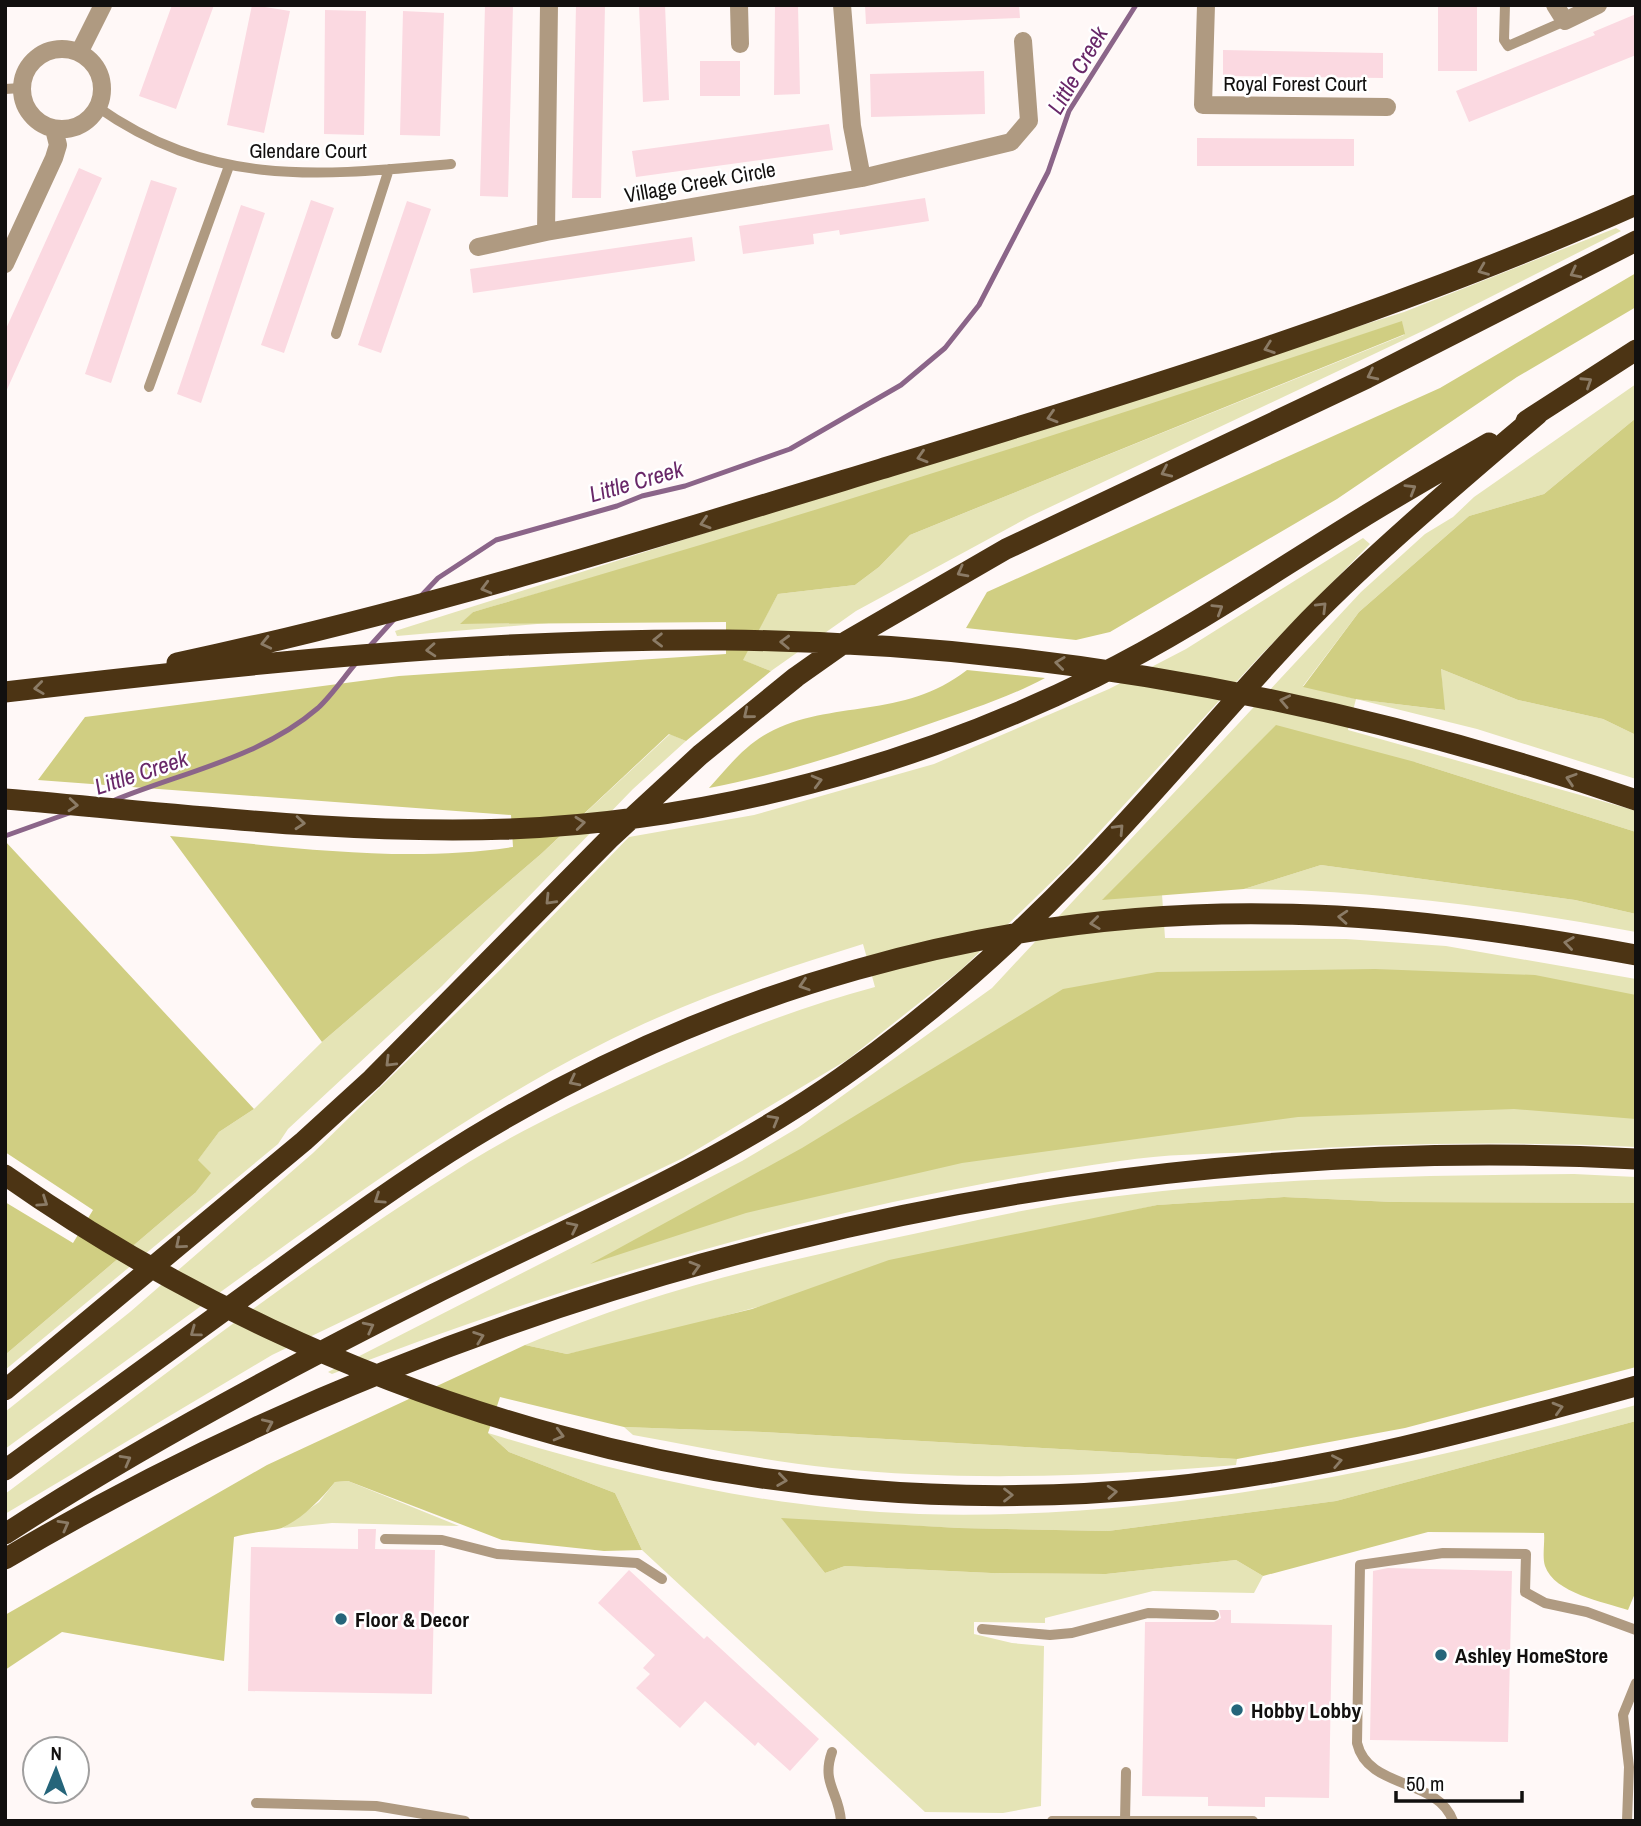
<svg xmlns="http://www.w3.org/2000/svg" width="1641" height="1826" font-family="'Archivo Narrow',sans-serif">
<rect width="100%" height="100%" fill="#fff8f7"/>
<path fill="#e5e4b6" d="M1616,228L1621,231L1429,328L1029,517L856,611L771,671L742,660L778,594L855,585L879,567L910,535L1404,335L1402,322L1014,450L709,544L473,612L461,624L549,623L397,636L395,631L1404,312Z
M1636,384V418L1544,494L1469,516L1359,612L1303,686L1356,699L1444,710L1441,669L1518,700L1603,719L1636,735V779L1477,729L1356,699L1348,730L1623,807L1636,811V832L1415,762L1103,899L1162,894L1165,938L1346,939L1446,946L1636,979V1147C1508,1141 1381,1143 1254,1152C1210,1154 1164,1154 1120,1161C851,1199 585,1276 332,1374L328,1372L742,1161L799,1127L992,988L1361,592L1425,534L1453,517L1474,497Z
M1363,538L1370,544L1260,656L1070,864L962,969L847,1060L683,1158L272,1355L5,1514V1494C157,1381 308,1262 469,1162C521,1130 578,1103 633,1078C713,1042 791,1009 875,987L863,944C772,972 681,1003 596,1047C478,1107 370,1184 262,1262C176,1324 91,1386 5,1449V1412L130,1312L313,1153L501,969L629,837L754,815L934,764L1109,689L1186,649Z
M670,734L686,741L633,789L442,986L288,1129L278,1144L5,1370V1355L195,1193L197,1161L219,1132L254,1109L322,1042L541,854Z
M1321,865L1575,900L1636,914V932C1507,908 1376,890 1244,889Z
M1574,1174L1636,1177V1203L1393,1202L1284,1197L1157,1205L1039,1232L630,1341L567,1354L525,1345C638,1296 759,1266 880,1241C938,1229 996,1215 1054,1205C1226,1178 1401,1176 1574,1174Z
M1636,1405V1421L1336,1501L1108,1531L959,1528L782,1519L825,1573L845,1566L991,1573L1106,1574L1236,1560L1263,1576L1254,1593L1153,1591L1045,1618V1623L974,1622V1634L1012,1643L1044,1646L1041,1806L1003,1813L925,1812L642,1550L615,1493L509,1452L488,1433C627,1476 773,1509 919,1514C1161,1521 1404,1469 1636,1405Z
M624,1427L763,1432L1237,1459L1236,1465C1102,1476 967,1482 832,1468C765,1461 699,1447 633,1435Z
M348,1481L459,1526L332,1523L283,1528L319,1502L335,1482Z"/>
<path fill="#d0ce82" d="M1636,273V307L1517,377L1337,499L1110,632L1076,640L966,628L987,592L1440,388Z
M1402,321L1405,334L910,535L879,567L855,585L778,594L743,660L771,671L686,741L669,734L541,854L322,1042L170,836C284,846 399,864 513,847L511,815L38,780L85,717L399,676L726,654V622L460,624L473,612C785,522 1093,424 1402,321Z
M1636,418V735L1603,719L1518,700L1441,669L1445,710L1355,699L1303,687L1359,612L1469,516L1544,494Z
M967,670L1045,678C1008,698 966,711 926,725C855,750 783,774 709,788C727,768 744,746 768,733C831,699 903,720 967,670Z
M1276,725L1415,762L1636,832V914L1575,900L1321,865L1244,889L1102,900Z
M5,841L254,1109L219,1132L198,1160L211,1173L195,1193L5,1355V1202L73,1243L93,1210L5,1152Z
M1375,969L1535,975L1636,995V1119L1514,1109L1298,1117L962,1163L746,1213L590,1264L802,1148L1063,989L1157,972Z
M1284,1197L1393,1202L1636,1203V1367L1405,1428L1237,1459L763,1432L624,1427L500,1397L488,1433L509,1452L615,1493L642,1550L604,1551L502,1540L348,1481L335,1482C321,1499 304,1517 284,1527C276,1531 249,1532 234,1537L224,1661L62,1632L5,1670V1615L267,1465L525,1345L567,1354L752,1309L889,1260L1157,1205Z
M1636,1421V1591L1628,1610C1604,1602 1554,1593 1545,1566C1542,1557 1545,1542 1544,1533L1428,1532L1263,1576L1236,1560L1106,1574L991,1573L845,1566L825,1573L781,1518L959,1528L1108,1531L1336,1501Z"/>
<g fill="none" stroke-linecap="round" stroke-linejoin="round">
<path stroke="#8b6589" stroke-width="5" d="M421,596L438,578L496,540L617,506L642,496L685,486L790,449L901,385L945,348L979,305L1048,172L1069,111L1136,5
M369,647L397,616
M115,800C183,772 260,758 318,708C332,695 344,677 356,663
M5,836L72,812"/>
</g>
<path fill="#fbd9e1" d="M172,5H214L176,109L139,96Z
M252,5L290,11L264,133L227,125Z
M485,5H513L508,197L480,196Z
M576,5H605L601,198H572Z
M639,5H665L669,100L643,102Z
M775,5H798L800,94L774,95Z
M865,5H1019L1020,18L866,24Z
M1438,5H1477V71H1438Z
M325,10L366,11L364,135L324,134Z
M403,11L444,13L440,136L400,135Z
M1636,14V55L1469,122L1456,91L1595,35L1593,32Z
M1223,50L1383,53V78L1223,76Z
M700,61H740V96H700Z
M984,71L985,114L871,117L870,74Z
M829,124L833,150L636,177L632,151Z
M1197,138L1354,139V166H1197Z
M79,168L102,178L5,394V331Z
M151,180L177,188L111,383L85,374Z
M925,198L929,221L840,235L839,230L813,234L814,244L743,254L739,226Z
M311,200L334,208L284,353L261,345Z
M407,201L431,209L381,353L358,345Z
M241,205L265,213L201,403L177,394Z
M692,237L695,261L473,293L470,269Z
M358,1529H376L375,1549L435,1550L432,1694L248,1691L251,1547L358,1549Z
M1388,1568L1512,1571L1508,1742L1370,1740L1373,1571Z
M629,1570L704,1639L707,1636L819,1739L790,1771L758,1742L755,1746L705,1701L680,1728L636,1688L650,1674L643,1668L655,1655L598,1603Z
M1219,1610H1231V1623L1332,1625L1329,1798L1265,1797V1807L1208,1806V1797L1142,1796L1145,1622H1214L1221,1618Z"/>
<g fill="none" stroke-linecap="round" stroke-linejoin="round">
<path stroke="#af9a81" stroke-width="10" d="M1505,5L1504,40L1508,46L1565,21
M5,89L22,88
M96,106C212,188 317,176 451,164
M336,334L389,169
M149,387L229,166
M385,1539L442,1540L497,1554L637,1563L662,1579
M982,1629L1050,1635L1072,1633L1148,1613L1214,1615
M832,1752C821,1783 839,1792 841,1821
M256,1803L376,1806L465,1821
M1052,1821H1253
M1125,1821L1126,1772
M1453,1821C1437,1777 1368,1790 1357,1743L1360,1565L1443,1553L1526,1554L1525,1592L1545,1603L1587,1612L1636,1630
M1627,1821L1629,1767L1623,1715L1636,1683"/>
<path stroke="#af9a81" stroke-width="18" d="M739,5L740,44
M842,5L852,126L862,178
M1206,5L1203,105L1387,107
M1555,5L1565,21L1598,5
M22 89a40 40 0 1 1 80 0a40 40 0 1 1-80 0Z
M80,51L103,5
M546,232L549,5
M478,247L546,232L862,178L1011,142L1029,121L1023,41
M5,264L54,158L58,145L54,129"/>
<path stroke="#4c3414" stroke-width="21" d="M1526,421L1636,350
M177,663C416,612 648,540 881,469C1137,391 1391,314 1636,205
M5,692C244,664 484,638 725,640C1036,643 1342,700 1636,800
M5,799C173,813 342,835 510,829C711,821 915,766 1095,677C1188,631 1272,573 1360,519C1402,493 1446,468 1489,443
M5,1175C339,1410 759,1530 1166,1487C1326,1471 1481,1429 1636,1386
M5,1390L304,1141L372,1079L609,839L700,755L796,677L847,641L1006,549L1367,378L1636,241
M5,1470C90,1409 174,1347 258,1286C328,1235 398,1183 472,1138C712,992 990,910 1271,914C1393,915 1516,933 1636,955
M5,1534C142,1445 288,1367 434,1294C571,1226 716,1166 842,1077C929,1016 1008,946 1082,869C1160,789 1231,701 1309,620C1381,547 1460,481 1538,414
M5,1559C488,1273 1076,1129 1636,1159"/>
</g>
<defs><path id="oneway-chevron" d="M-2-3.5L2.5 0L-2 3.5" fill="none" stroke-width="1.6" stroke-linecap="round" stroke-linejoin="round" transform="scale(1.75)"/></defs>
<g stroke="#8b7b66">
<use href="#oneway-chevron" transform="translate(1483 270) rotate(158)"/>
<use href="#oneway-chevron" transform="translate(1575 273) rotate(153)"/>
<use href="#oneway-chevron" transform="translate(1269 348) rotate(161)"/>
<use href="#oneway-chevron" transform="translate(1372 375) rotate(154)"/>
<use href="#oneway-chevron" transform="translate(1587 382) rotate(-33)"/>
<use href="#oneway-chevron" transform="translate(1052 417) rotate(163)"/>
<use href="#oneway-chevron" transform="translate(922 457) rotate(163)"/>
<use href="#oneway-chevron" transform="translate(1166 472) rotate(155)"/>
<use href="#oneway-chevron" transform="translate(1411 489) rotate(-31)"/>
<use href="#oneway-chevron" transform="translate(705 523) rotate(163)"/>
<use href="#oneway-chevron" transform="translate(962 572) rotate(152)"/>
<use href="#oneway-chevron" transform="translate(486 588) rotate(165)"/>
<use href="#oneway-chevron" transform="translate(1322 607) rotate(-45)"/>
<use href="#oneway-chevron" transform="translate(1218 609) rotate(-32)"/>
<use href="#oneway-chevron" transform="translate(658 640) rotate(179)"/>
<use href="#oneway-chevron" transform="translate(785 642) rotate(-178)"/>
<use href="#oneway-chevron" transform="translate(266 643) rotate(167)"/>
<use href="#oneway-chevron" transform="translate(431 650) rotate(176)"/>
<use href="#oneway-chevron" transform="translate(1060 663) rotate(-173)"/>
<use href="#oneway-chevron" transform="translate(39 688) rotate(173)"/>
<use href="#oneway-chevron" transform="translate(1285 701) rotate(-168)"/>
<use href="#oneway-chevron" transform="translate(748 714) rotate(141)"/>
<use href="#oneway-chevron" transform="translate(1571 779) rotate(-162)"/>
<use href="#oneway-chevron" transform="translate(817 781) rotate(-15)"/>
<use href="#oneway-chevron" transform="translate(73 805) rotate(5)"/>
<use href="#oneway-chevron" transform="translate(300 823) rotate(5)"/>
<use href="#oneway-chevron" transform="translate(580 823) rotate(-6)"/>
<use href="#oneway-chevron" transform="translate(1119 829) rotate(-47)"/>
<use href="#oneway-chevron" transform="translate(550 900) rotate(134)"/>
<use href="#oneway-chevron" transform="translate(1343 917) rotate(-176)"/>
<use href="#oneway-chevron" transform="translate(1095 923) rotate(173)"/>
<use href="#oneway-chevron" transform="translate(1569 943) rotate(-172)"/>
<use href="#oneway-chevron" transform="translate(804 985) rotate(162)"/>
<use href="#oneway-chevron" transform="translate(390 1062) rotate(135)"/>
<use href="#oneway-chevron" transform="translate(574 1081) rotate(153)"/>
<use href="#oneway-chevron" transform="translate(774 1120) rotate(-30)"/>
<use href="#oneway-chevron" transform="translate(379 1199) rotate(146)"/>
<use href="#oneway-chevron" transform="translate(43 1202) rotate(34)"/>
<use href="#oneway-chevron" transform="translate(573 1227) rotate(-26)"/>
<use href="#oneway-chevron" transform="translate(180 1244) rotate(140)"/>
<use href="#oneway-chevron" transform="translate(695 1267) rotate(-16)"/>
<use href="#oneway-chevron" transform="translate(369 1327) rotate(-27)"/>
<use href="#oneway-chevron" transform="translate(195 1332) rotate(144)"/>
<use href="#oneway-chevron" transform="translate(479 1337) rotate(-20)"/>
<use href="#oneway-chevron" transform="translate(1558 1408) rotate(-16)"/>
<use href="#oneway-chevron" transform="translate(268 1424) rotate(-24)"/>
<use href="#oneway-chevron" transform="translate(559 1435) rotate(15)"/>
<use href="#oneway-chevron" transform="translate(126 1460) rotate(-29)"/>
<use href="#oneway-chevron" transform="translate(1337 1461) rotate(-11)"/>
<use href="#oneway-chevron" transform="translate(782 1480) rotate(8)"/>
<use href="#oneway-chevron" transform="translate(1112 1492) rotate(-4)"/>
<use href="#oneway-chevron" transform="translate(1008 1495)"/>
<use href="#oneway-chevron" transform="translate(64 1525) rotate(-29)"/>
</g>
<g fill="#25657a" stroke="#fff" stroke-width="2.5">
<circle cx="341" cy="1619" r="7"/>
<circle cx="1441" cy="1655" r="7"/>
<circle cx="1237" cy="1710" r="7"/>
</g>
<g text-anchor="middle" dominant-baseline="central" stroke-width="5" stroke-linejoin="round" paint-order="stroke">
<g font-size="21" fill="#12100f" stroke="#fff">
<text x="1295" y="83">Royal Forest Court</text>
<text x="308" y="150">Glendare Court</text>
<text transform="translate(700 182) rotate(-10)">Village Creek Circle</text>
</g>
<g font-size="21" font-weight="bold" fill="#12100f" stroke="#fff" text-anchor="start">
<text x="355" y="1619">Floor &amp; Decor</text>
<text x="1455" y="1655">Ashley HomeStore</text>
<text x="1251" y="1710">Hobby Lobby</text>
</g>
<g font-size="23" font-style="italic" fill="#692869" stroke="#fff">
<text transform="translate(1077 70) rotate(-60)">Little Creek</text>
<text transform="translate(636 481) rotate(-16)">Little Creek</text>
<text transform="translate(141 772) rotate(-18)">Little Creek</text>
</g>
</g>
<rect width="1641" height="1826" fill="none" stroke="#12100f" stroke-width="14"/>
<g transform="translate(56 1770) rotate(1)"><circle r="33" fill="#ffffff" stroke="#a09f9f" stroke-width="2"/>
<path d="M0-5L12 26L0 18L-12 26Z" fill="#25657a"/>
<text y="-10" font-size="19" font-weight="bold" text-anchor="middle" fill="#12100f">N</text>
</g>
<path d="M1396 1791v10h126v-10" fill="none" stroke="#12100f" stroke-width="3.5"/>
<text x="1406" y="1791" font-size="21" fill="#12100f" stroke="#ffffff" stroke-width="5" paint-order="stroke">50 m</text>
</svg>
